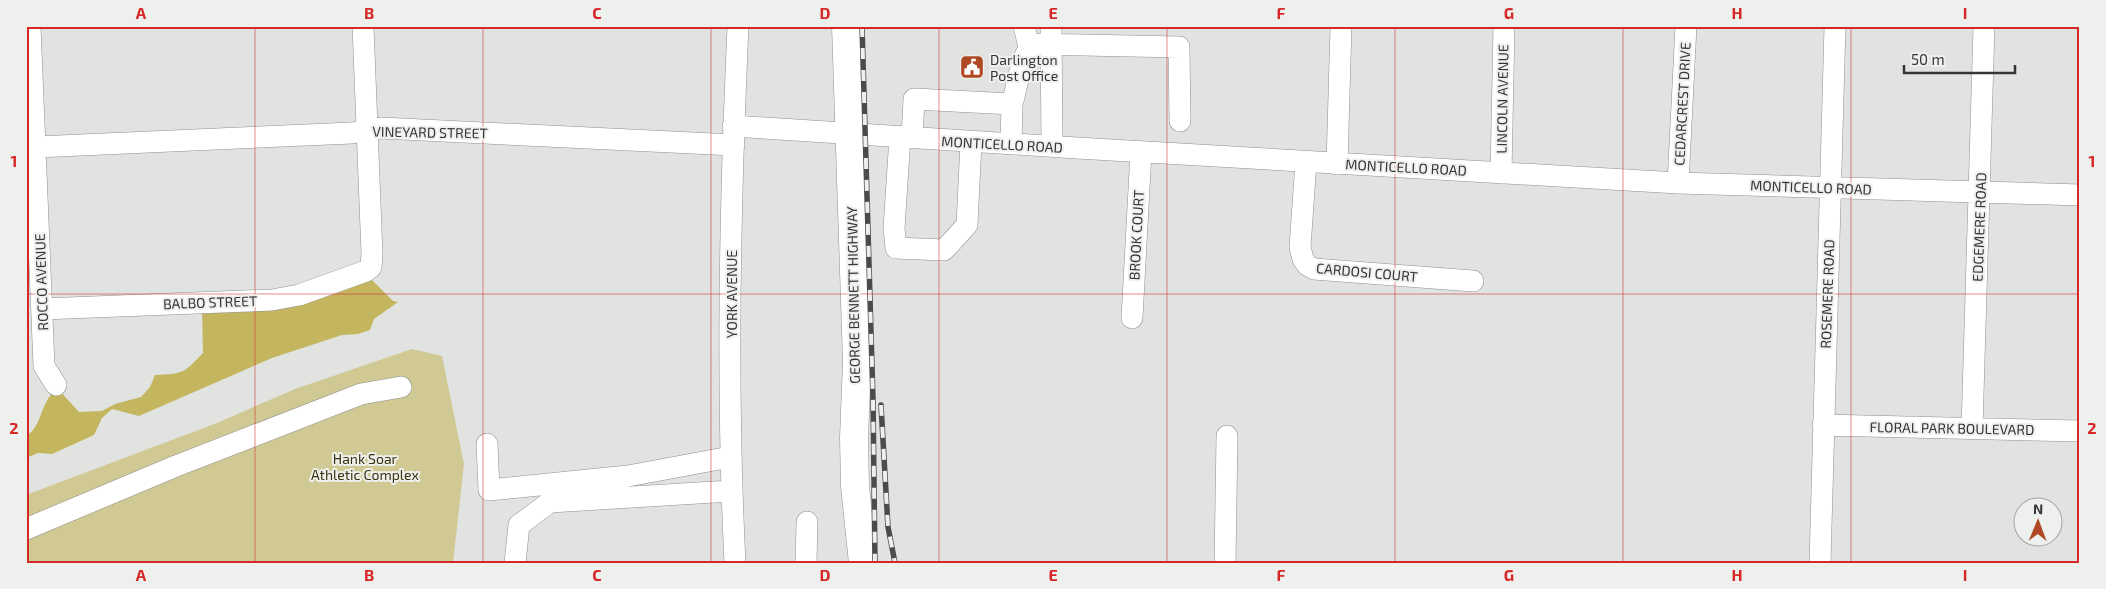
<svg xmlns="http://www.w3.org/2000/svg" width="2106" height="589" font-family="'Exo 2',sans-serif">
<rect width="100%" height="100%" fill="#e1e3e0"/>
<path fill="#d0c994" d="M412,349L442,356L464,464L453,563H26V495L217,423L295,389Z"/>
<path fill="#c3b65f" d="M366,274L393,301L398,302L374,319L370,330L358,334L342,335L272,358L139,416L112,409L102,418L94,435L52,454L38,453L26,458V436C43,427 40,399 58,389L79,412L102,411L115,404L141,397L150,387L155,375C183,374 184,373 203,353L202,308Z"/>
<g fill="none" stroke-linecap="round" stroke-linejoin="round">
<defs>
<path id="minor" d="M30,26L44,366L56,385
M1024,26L1029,47
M1051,26L1052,146
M1012,104C1017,89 1021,51 1034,44L1179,47L1180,121
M733,126L1077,148L1678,183L2080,195
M900,137L894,228L896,248L944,250L967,225L971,142
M912,138L914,99L1012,104L1011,144
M36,147L352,133L381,128L734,145
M1306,162L1300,247L1303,259L1307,265L1314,269L1473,281
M1337,164L1341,26
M1501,173L1504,26
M1678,183L1686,26
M42,309L272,300L299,295L366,271L371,267L372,254L363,26
M1132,318L1141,152
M1823,425L2080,431
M1972,428L1984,26
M487,444L489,490L628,476L730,457
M26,529L176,466L361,394L401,387
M515,563L519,525L550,502L731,491
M735,563C726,384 730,205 738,26
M806,563L807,522
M1225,563L1227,436
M1820,563L1835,26"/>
<path id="major" d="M846,26L857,362L854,438L855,486L863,563"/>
</defs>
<use href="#minor" stroke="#8e908e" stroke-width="22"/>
<use href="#major" stroke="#8e908e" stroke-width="29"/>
<use href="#minor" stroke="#fff" stroke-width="21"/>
<use href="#major" stroke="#fff" stroke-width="28"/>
<defs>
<path id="rail" d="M862,26L873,400L875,563
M881,405L888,527L895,563"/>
</defs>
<use href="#rail" stroke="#4b4c4a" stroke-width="5.5"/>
<use href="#rail" stroke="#eef0ee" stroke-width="4" stroke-dasharray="11" stroke-linecap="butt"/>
</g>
<path fill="none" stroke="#d62828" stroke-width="1" stroke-opacity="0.55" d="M255,26V563M483,26V563M711,26V563M939,26V563M1167,26V563M1395,26V563M1623,26V563M1851,26V563M26,294H2080"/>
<defs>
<symbol id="civic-square" viewBox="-11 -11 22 22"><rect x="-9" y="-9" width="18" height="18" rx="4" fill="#b04825" stroke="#eef0ee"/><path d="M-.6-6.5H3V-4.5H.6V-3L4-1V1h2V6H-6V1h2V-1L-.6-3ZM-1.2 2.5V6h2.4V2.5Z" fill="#fff"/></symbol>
</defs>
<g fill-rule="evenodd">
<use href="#civic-square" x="958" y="53" width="28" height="28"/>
</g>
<g text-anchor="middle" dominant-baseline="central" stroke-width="4" stroke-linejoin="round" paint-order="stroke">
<g font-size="14" fill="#353634" stroke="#eef0ee" text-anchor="start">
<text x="990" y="59">Darlington<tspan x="990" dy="16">Post Office</tspan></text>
</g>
<g font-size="14" fill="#353634" stroke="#eef0ee">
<text transform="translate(1502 99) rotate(-89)">LINCOLN AVENUE</text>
<text transform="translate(1682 104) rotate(-87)">CEDARCREST DRIVE</text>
<text transform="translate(430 132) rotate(1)">VINEYARD STREET</text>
<text transform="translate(1002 144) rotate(3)">MONTICELLO ROAD</text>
<text transform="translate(1406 167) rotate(3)">MONTICELLO ROAD</text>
<text transform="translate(1811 187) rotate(2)">MONTICELLO ROAD</text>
<text transform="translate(1979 227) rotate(-88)">EDGEMERE ROAD</text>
<text transform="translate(1136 235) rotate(-87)">BROOK COURT</text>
<text transform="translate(1367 272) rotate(5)">CARDOSI COURT</text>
<text transform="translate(41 282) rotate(-92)">ROCCO AVENUE</text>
<text transform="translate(731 294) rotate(-90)">YORK AVENUE</text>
<text transform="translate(1827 294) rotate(-88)">ROSEMERE ROAD</text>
<text transform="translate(853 295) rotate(-91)">GEORGE BENNETT HIGHWAY</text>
<text transform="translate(210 302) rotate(-2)">BALBO STREET</text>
<text transform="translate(1952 428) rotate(1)">FLORAL PARK BOULEVARD</text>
</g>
<g font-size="14" fill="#39330d" stroke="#eef0ee">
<text x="365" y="458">Hank Soar<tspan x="365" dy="16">Athletic Complex</tspan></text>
</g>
</g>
<rect width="2106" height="589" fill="none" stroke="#eef0ee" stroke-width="55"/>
<g transform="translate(2038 522) rotate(1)"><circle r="24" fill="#eef0ee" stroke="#a4a6a4"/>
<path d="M0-4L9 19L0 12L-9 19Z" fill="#b04825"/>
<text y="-8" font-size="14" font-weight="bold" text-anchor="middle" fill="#353634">N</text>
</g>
<path d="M1904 65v8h111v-8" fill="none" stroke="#353634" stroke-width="2.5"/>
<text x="1911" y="65" font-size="15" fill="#353634" stroke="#eef0ee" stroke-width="4" paint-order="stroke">50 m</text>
<rect x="28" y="28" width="2050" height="534" fill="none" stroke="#d62828" stroke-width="2"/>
<g font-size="16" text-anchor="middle" font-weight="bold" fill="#d62828">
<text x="141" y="19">A</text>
<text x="369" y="19">B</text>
<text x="597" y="19">C</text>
<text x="825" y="19">D</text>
<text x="1053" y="19">E</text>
<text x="1281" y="19">F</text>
<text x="1509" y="19">G</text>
<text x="1737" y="19">H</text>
<text x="1965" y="19">I</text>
<text x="14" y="167">1</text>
<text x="2092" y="167">1</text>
<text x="14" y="434">2</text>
<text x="2092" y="434">2</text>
<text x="141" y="581">A</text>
<text x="369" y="581">B</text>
<text x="597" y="581">C</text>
<text x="825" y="581">D</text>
<text x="1053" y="581">E</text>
<text x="1281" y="581">F</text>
<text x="1509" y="581">G</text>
<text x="1737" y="581">H</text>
<text x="1965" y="581">I</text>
</g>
</svg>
